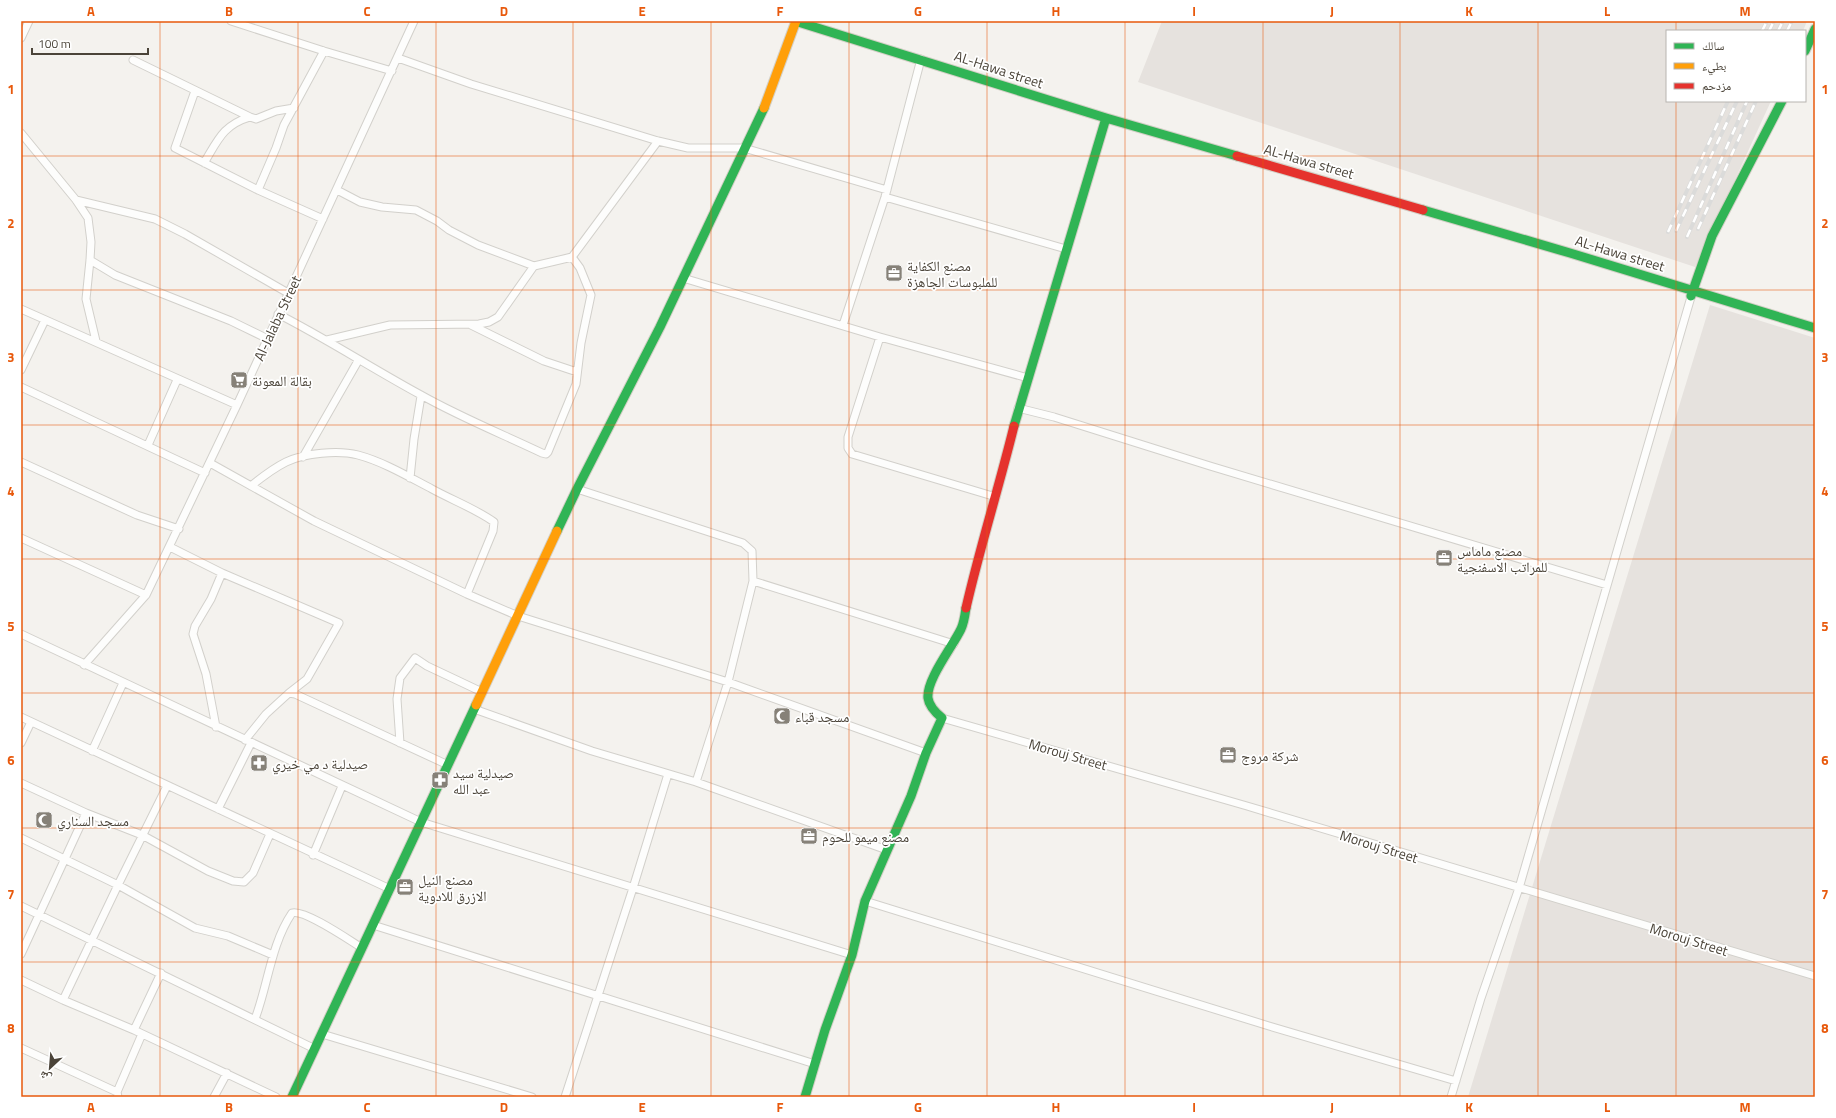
<svg xmlns="http://www.w3.org/2000/svg" width="1836" height="1118" font-family="'Titillium Web','Noto Naskh Arabic',sans-serif">
<rect width="100%" height="100%" fill="#f4f2ee"/>
<path fill="#e6e2de" d="M1162,21H1807L1803,31H1667V101H1771L1695,267L1138,82Z
M1710,305L1815,338V1097H1468Z"/>
<g fill="none" stroke-linecap="round" stroke-linejoin="round">
<defs>
<path id="street" d="M231,21L324,51L392,71
M21,38L29,21
M398,58L471,84L658,141L688,148H744L887,190
M133,60L250,117L256,119L276,111L294,108
M195,91L175,148L258,190L323,219
M21,133L76,200L88,218L91,242L90,260L86,299L96,341
M204,163C218,140 223,125 250,117
M258,190L276,148L284,125L324,51
M337,190L360,202L382,207L416,210L437,221L449,230L478,245L534,266L572,257L658,141
M885,197L1066,249
M76,200L155,219L185,234L288,293
M90,260L115,275L231,321L268,339
M683,278L880,337L1028,378
M21,309L237,405
M278,314C327,339 373,369 421,395C460,417 502,434 542,453L546,454L548,452L576,384L581,343L591,295L580,268L572,257
M471,325L544,361L577,372
M843,325L885,197L921,59
M880,337L848,437V448L852,454L996,497
M327,340L390,325L479,324L489,322L498,317L534,266
M21,370L45,320
M21,387L205,473
M1018,408L1054,417L1210,466L1607,585
M148,445L177,380
M303,457L358,361
M21,462L137,515L179,529
M210,463L314,521L467,594L518,616L728,682L926,753
M410,478L414,439L421,396
M251,486C262,477 274,468 286,462C305,453 338,450 358,455C384,462 409,477 432,489C452,500 476,509 494,522L493,531L467,594
M577,489L743,543L752,551L753,581L728,682L696,782
M21,538L146,595
M170,547L222,573L211,599L195,626L193,634L206,674L216,727
M222,573L339,623L307,679L289,693
M753,581L954,644
M21,634L421,822L852,955
M84,665L146,595L237,405L414,21
M474,709L592,751L696,782L887,850
M21,717L390,889
M942,718L1247,806L1815,976
M245,740L266,714L289,693L295,694L448,765
M21,743L31,722
M400,743L397,699L400,678L415,658L427,666L482,692
M92,751L123,683
M21,783L86,813L142,835L208,871L233,881L244,882L253,873L270,834
M218,809L251,743
M21,838L118,885L195,928L228,936L273,955
M313,855L342,786
M865,901L1269,1026L1456,1081
M21,906L315,1049
M373,925L815,1064
M21,954L86,813
M21,980L63,1000L134,1030L276,1097
M63,1000L118,885L167,786
M255,1019C268,985 271,944 292,913C304,909 349,940 362,948
M134,1030L161,973
M322,1034L532,1097
M21,1048L117,1092
M118,1097L117,1092L142,1034
M214,1097L227,1073
M565,1097L633,888L668,774
M1451,1097L1481,998L1519,888L1691,297"/>
<path id="fast" d="M795,21L1106,118L1237,156
M1805,51L1815,29
M1423,210L1570,253L1815,328
M1691,296L1712,236L1782,101
M1014,426L1106,118
M557,531L577,489L660,327L764,108
M292,1097L476,705
M805,1097L825,1030L852,955L865,901L911,796L926,753L942,718C936,713 929,706 928,698C926,680 953,646 961,629C964,623 965,615 966,608"/>
<path id="slow" d="M764,108L796,21
M476,705L557,531"/>
<path id="jam" d="M1237,156L1423,210
M966,608C980,547 999,487 1014,426"/>
</defs>
<use href="#street" stroke="#d2d0cb" stroke-width="9"/>
<use href="#fast" stroke="#d3cfc5" stroke-width="11"/>
<use href="#slow" stroke="#d3cfc5" stroke-width="11"/>
<use href="#jam" stroke="#d3cfc5" stroke-width="11"/>
<use href="#street" stroke="#fdfdfc" stroke-width="7"/>
<use href="#fast" stroke="#30b455" stroke-width="9"/>
<use href="#slow" stroke="#ff9f0a" stroke-width="9"/>
<use href="#jam" stroke="#e5322d" stroke-width="9"/>
<defs>
<path id="rail" d="M1762,31L1767,21
M1769,31L1774,21
M1778,31L1783,21
M1787,31L1792,21
M1698,229L1756,101
M1676,231L1737,101
M1668,232L1728,101
M1687,237L1747,101"/>
</defs>
<use href="#rail" stroke="#dbdbda" stroke-width="4"/>
<use href="#rail" stroke="#fff" stroke-width="2.5" stroke-dasharray="8" stroke-linecap="butt"/>
</g>
<path fill="none" stroke="#e8590c" stroke-width="1" stroke-opacity="0.55" d="M160,21V1097M298,21V1097M436,21V1097M573,21V1097M711,21V1097M849,21V1097M987,21V1097M1125,21V1097M1263,21V1097M1400,21V1097M1538,21V1097M1676,21V31M1676,101V1097M21,156H1815M21,290H1815M21,425H1815M21,559H1815M21,693H1815M21,828H1815M21,962H1815"/>
<defs>
<symbol id="office-square" viewBox="-11 -11 22 22"><rect x="-9" y="-9" width="18" height="18" rx="4" fill="#868178" stroke="#fff"/><path d="M-6-3h4V-5.5h4V-3h4V5H-6ZM-1-4.5V-3h2v-1.5ZM-6 0V1H6V0Z" fill="#fff"/></symbol>
<symbol id="supermarket-square" viewBox="-11 -11 22 22"><rect x="-9" y="-9" width="18" height="18" rx="4" fill="#868178" stroke="#fff"/><path d="M-6-5.5h2.5l.6 2H6L4.5 2H-2.5L-4.4-4H-6ZM-1.5 3.2a1.3 1.3 0 1 0 .1 0ZM3 3.2a1.3 1.3 0 1 0 .1 0Z" fill="#fff"/></symbol>
<symbol id="mosque-square" viewBox="-11 -11 22 22"><rect x="-9" y="-9" width="18" height="18" rx="4" fill="#868178" stroke="#fff"/><path d="M3.5-4.9A6 6 0 1 0 3.5 4.9A5 5 0 1 1 3.5-4.9Z" fill="#fff"/></symbol>
<symbol id="pharmacy-square" viewBox="-11 -11 22 22"><rect x="-9" y="-9" width="18" height="18" rx="4" fill="#868178" stroke="#fff"/><path d="M-2-6h4v4h4v4h-4v4h-4v-4h-4v-4h4Z" fill="#fff"/></symbol>
</defs>
<g fill-rule="evenodd">
<use href="#office-square" x="884" y="263" width="20" height="20"/>
<use href="#supermarket-square" x="229" y="370" width="20" height="20"/>
<use href="#office-square" x="1434" y="548" width="20" height="20"/>
<use href="#mosque-square" x="772" y="706" width="20" height="20"/>
<use href="#office-square" x="1218" y="745" width="20" height="20"/>
<use href="#pharmacy-square" x="249" y="753" width="20" height="20"/>
<use href="#pharmacy-square" x="430" y="770" width="20" height="20"/>
<use href="#mosque-square" x="34" y="810" width="20" height="20"/>
<use href="#office-square" x="799" y="826" width="20" height="20"/>
<use href="#office-square" x="395" y="877" width="20" height="20"/>
</g>
<g text-anchor="middle" dominant-baseline="central" stroke-width="3.5" stroke-linejoin="round" paint-order="stroke">
<g font-size="14" fill="#4b4439" stroke="#fff">
<text transform="translate(999 69) rotate(18)">AL-Hawa street</text>
<text transform="translate(1309 161) rotate(16)">AL-Hawa street</text>
<text transform="translate(1620 253) rotate(17)">AL-Hawa street</text>
<text transform="translate(277 318) rotate(-65)">Al-Jalaba Street</text>
<text transform="translate(1068 754) rotate(16)">Morouj Street</text>
<text transform="translate(1379 846) rotate(17)">Morouj Street</text>
<text transform="translate(1689 939) rotate(17)">Morouj Street</text>
</g>
<g font-size="14" fill="#4b4439" stroke="#fff" text-anchor="start">
<text x="907" y="265">مصنع الكفاية<tspan x="907" dy="16">للملبوسات الجاهزة</tspan></text>
<text x="252" y="380">بقالة المعونة</text>
<text x="1457" y="550">مصنع ماماس<tspan x="1457" dy="16">للمراتب الاسفنجية</tspan></text>
<text x="795" y="716">مسجد قباء</text>
<text x="1241" y="755">شركة مروج</text>
<text x="272" y="763">صيدلية د مي خيري</text>
<text x="453" y="772">صيدلية سيد<tspan x="453" dy="16">عبد الله</tspan></text>
<text x="57" y="820">مسجد السناري</text>
<text x="822" y="836">مصنع ميمو للحوم</text>
<text x="418" y="879">مصنع النيل<tspan x="418" dy="16">الازرق للادوية</tspan></text>
</g>
</g>
<rect width="1836" height="1118" fill="none" stroke="#ffffff" stroke-width="44"/>
<rect x="1666" y="30" width="140" height="72" fill="#ffffff" stroke="#b7b4b0"/>
<rect x="1674" y="43" width="20" height="6" fill="#30b455" stroke="#b7b4b0"/>
<text x="1702" y="50" font-size="12" fill="#4b4439">سالك</text>
<rect x="1674" y="63" width="20" height="6" fill="#ff9f0a" stroke="#b7b4b0"/>
<text x="1702" y="70" font-size="12" fill="#4b4439">بطيء</text>
<rect x="1674" y="83" width="20" height="6" fill="#e5322d" stroke="#b7b4b0"/>
<text x="1702" y="90" font-size="12" fill="#4b4439">مزدحم</text>
<g transform="translate(50 1068) rotate(206)" stroke="#ffffff" stroke-width="3" paint-order="stroke">
<path d="M0-3L7 15L0 10L-7 15Z" fill="#4b4439"/>
<text y="-6" font-size="11" font-weight="bold" text-anchor="middle" fill="#4b4439">ش</text>
</g>
<path d="M32 48v6h116v-6" fill="none" stroke="#4b4439" stroke-width="2"/>
<text x="38" y="48" font-size="12" fill="#4b4439" stroke="#ffffff" stroke-width="3" paint-order="stroke">100 m</text>
<rect x="22" y="22" width="1792" height="1074" fill="none" stroke="#e8590c" stroke-width="1.5"/>
<g font-size="13" text-anchor="middle" font-weight="bold" fill="#e8590c">
<text x="91" y="16">A</text>
<text x="229" y="16">B</text>
<text x="367" y="16">C</text>
<text x="504" y="16">D</text>
<text x="642" y="16">E</text>
<text x="780" y="16">F</text>
<text x="918" y="16">G</text>
<text x="1056" y="16">H</text>
<text x="1194" y="16">I</text>
<text x="1332" y="16">J</text>
<text x="1469" y="16">K</text>
<text x="1607" y="16">L</text>
<text x="1745" y="16">M</text>
<text x="11" y="94">1</text>
<text x="1825" y="94">1</text>
<text x="11" y="228">2</text>
<text x="1825" y="228">2</text>
<text x="11" y="362">3</text>
<text x="1825" y="362">3</text>
<text x="11" y="496">4</text>
<text x="1825" y="496">4</text>
<text x="11" y="631">5</text>
<text x="1825" y="631">5</text>
<text x="11" y="765">6</text>
<text x="1825" y="765">6</text>
<text x="11" y="899">7</text>
<text x="1825" y="899">7</text>
<text x="11" y="1033">8</text>
<text x="1825" y="1033">8</text>
<text x="91" y="1112">A</text>
<text x="229" y="1112">B</text>
<text x="367" y="1112">C</text>
<text x="504" y="1112">D</text>
<text x="642" y="1112">E</text>
<text x="780" y="1112">F</text>
<text x="918" y="1112">G</text>
<text x="1056" y="1112">H</text>
<text x="1194" y="1112">I</text>
<text x="1332" y="1112">J</text>
<text x="1469" y="1112">K</text>
<text x="1607" y="1112">L</text>
<text x="1745" y="1112">M</text>
</g>
</svg>
